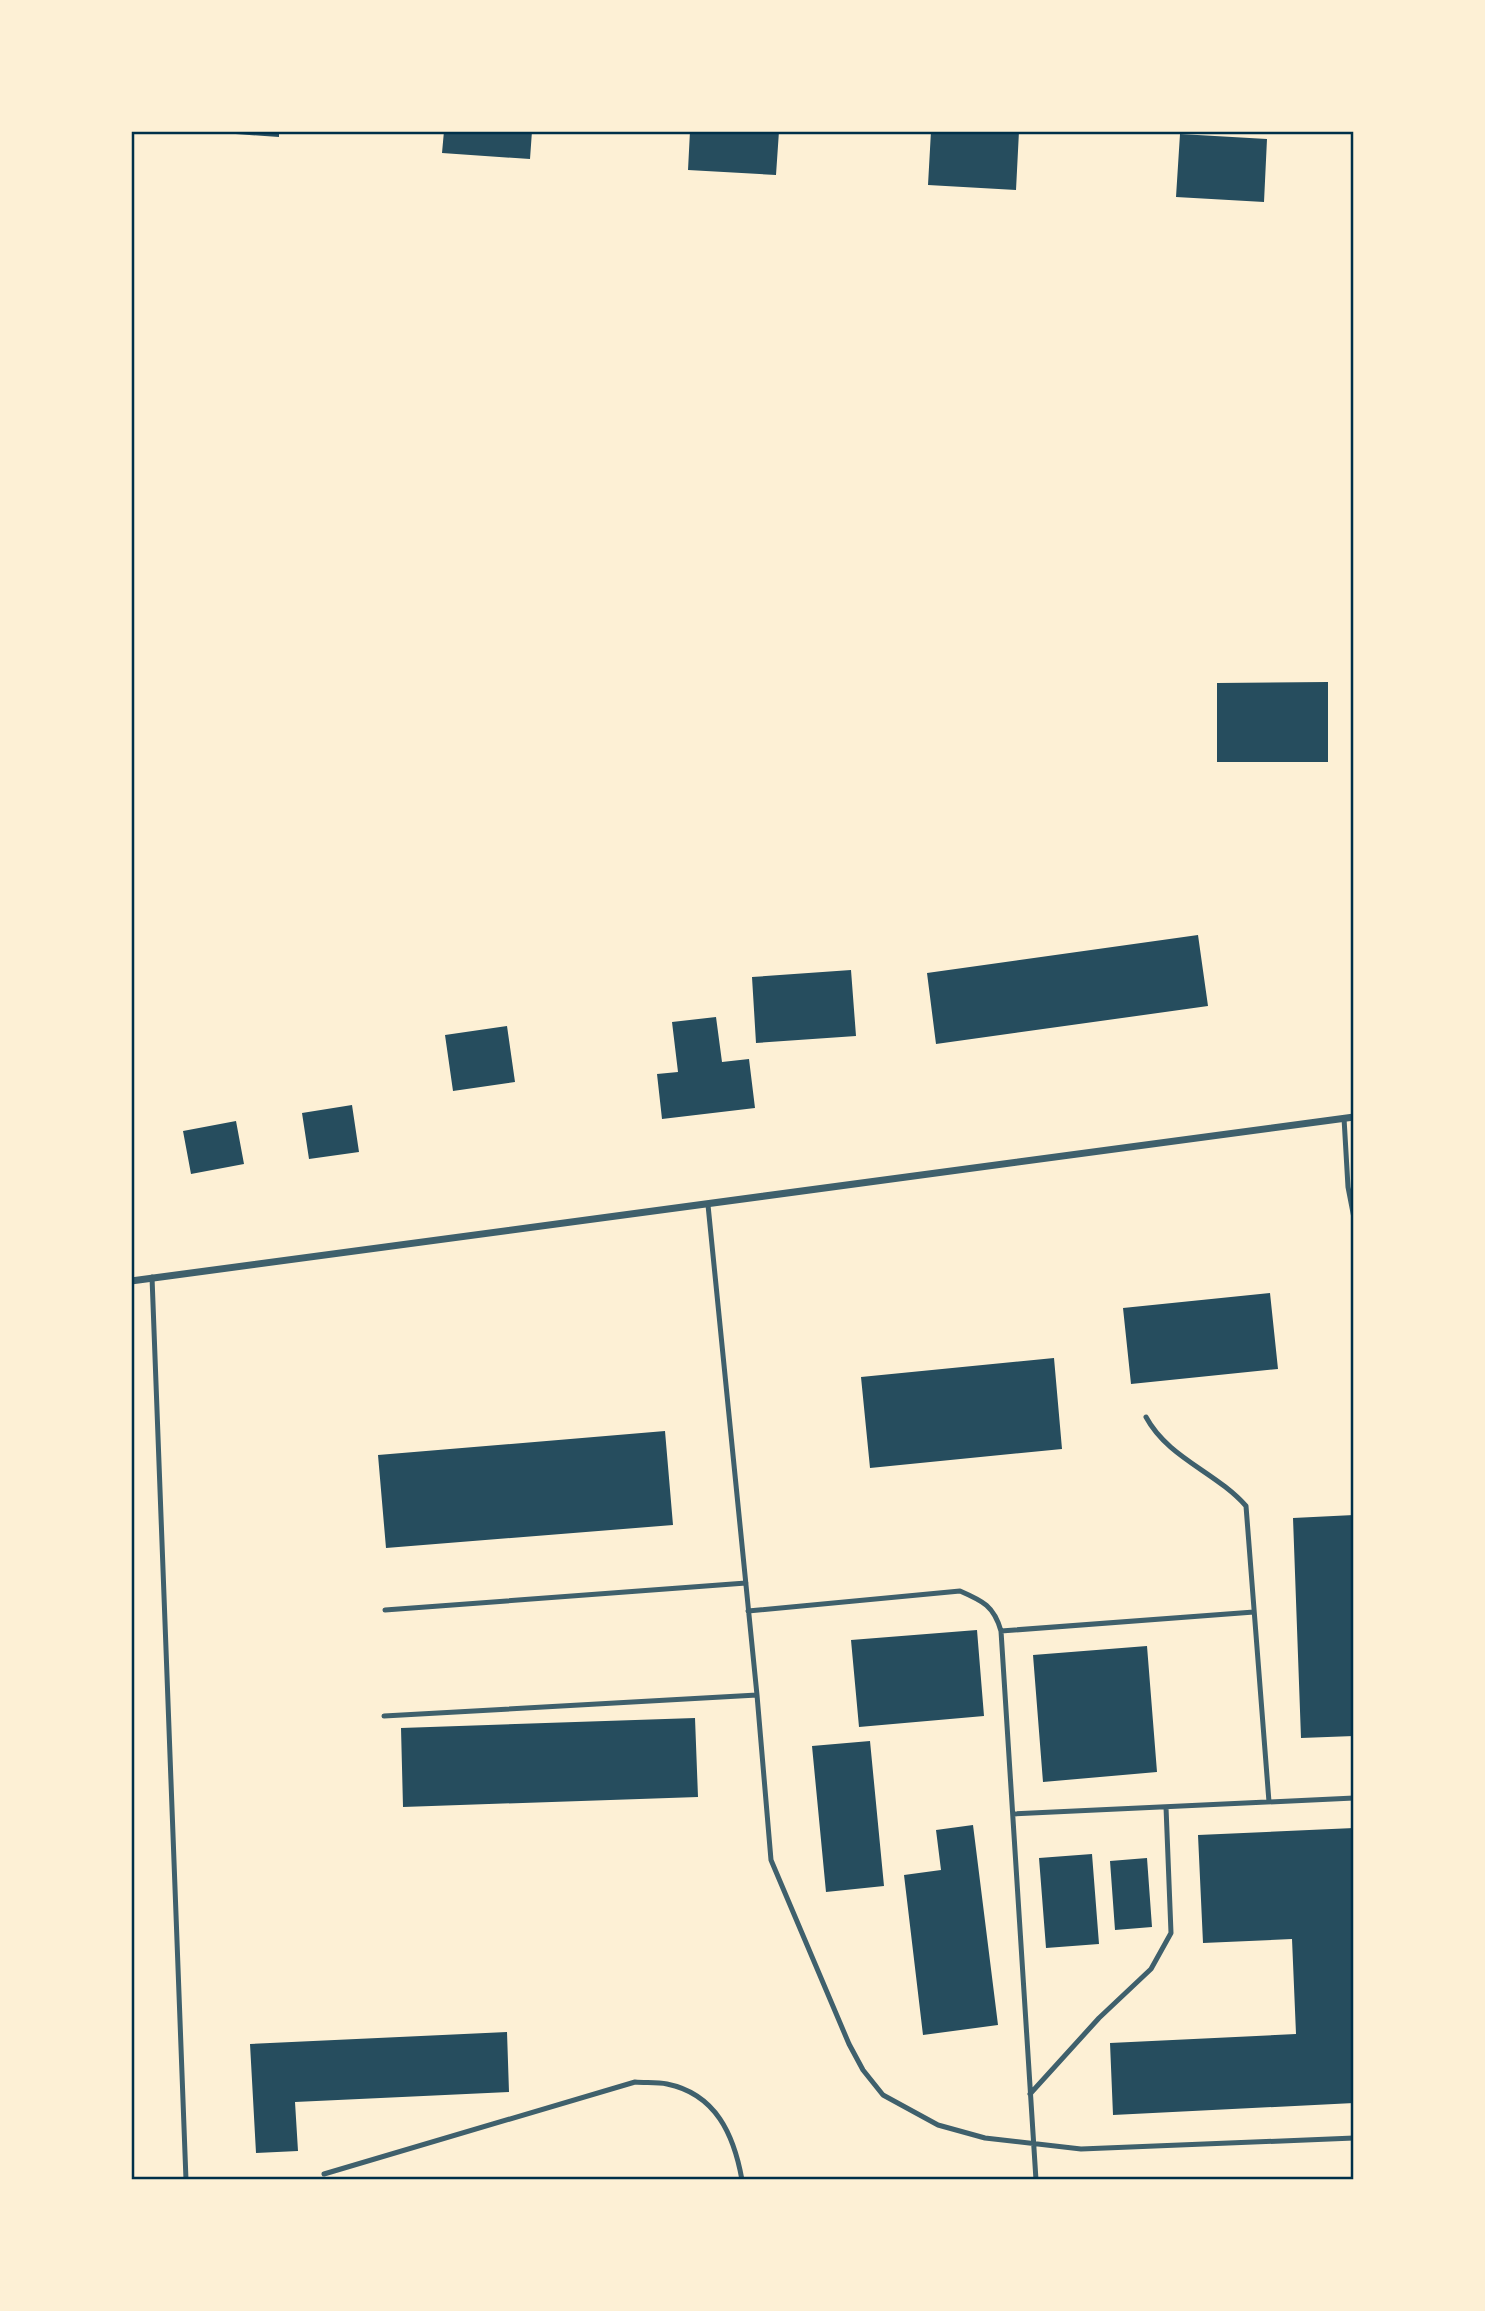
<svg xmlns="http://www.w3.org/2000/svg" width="1485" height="2311" font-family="Overpass,sans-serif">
<rect width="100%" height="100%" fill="#fdf0d5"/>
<path fill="#264d5e" d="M222,131H279V137L222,133Z
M444,131H532L530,159L442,153Z
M690,131H779L776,175L688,170Z
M931,131H1019L1016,190L928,185Z
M1180,134L1267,139L1264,202L1176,197Z
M1328,682V762H1217V683Z
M1198,935L1208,1006L936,1044L927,973Z
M851,970L856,1036L756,1043L752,977Z
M716,1017L722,1062L749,1059L755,1108L662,1119L657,1074L678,1072L672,1022Z
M507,1026L515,1082L453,1091L445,1035Z
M352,1105L359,1152L309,1159L302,1113Z
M236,1121L244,1164L191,1174L183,1131Z
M1270,1293L1278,1369L1131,1384L1123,1308Z
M1054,1358L1062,1449L870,1468L861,1377Z
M665,1431L673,1525L386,1548L378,1455Z
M1354,1515V1736L1301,1738L1293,1518Z
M977,1630L984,1716L859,1727L851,1640Z
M1147,1646L1157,1772L1043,1782L1033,1655Z
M695,1718L698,1797L403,1807L401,1728Z
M870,1741L884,1886L826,1892L812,1746Z
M973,1825L998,2025L923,2035L904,1875L941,1870L936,1830Z
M1354,1828V2103L1113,2115L1110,2043L1296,2034L1292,1939L1203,1943L1198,1835Z
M1092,1854L1099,1944L1046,1948L1039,1858Z
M1147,1858L1152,1927L1115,1930L1110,1861Z
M507,2032L509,2092L295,2102L298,2151L256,2153L250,2044Z"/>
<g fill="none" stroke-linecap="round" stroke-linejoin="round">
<path stroke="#3f606c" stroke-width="5" d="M1344,1118L1348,1187L1354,1218
M708,1205L757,1695L771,1860L849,2044L863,2070L883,2095L938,2125L985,2138L1081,2149L1354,2138
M152,1277L186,2180
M1146,1417C1168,1458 1216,1472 1246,1506L1269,1802
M385,1610L746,1583
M748,1611L960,1591C983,1601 994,1606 1001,1631L1036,2180
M1001,1631L1254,1612
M384,1716L757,1695
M1013,1814L1354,1798
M1030,2094L1099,2018L1151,1969L1171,1933L1166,1807
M324,2174L635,2082C645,2083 657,2082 667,2084C716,2094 734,2135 742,2180"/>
<path stroke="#3f606c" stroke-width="7" d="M131,1281L1354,1117"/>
</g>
<rect width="1485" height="2311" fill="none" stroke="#fdf0d5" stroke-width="266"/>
<rect x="133" y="133" width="1219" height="2045" fill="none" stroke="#003049" stroke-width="2.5"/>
</svg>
